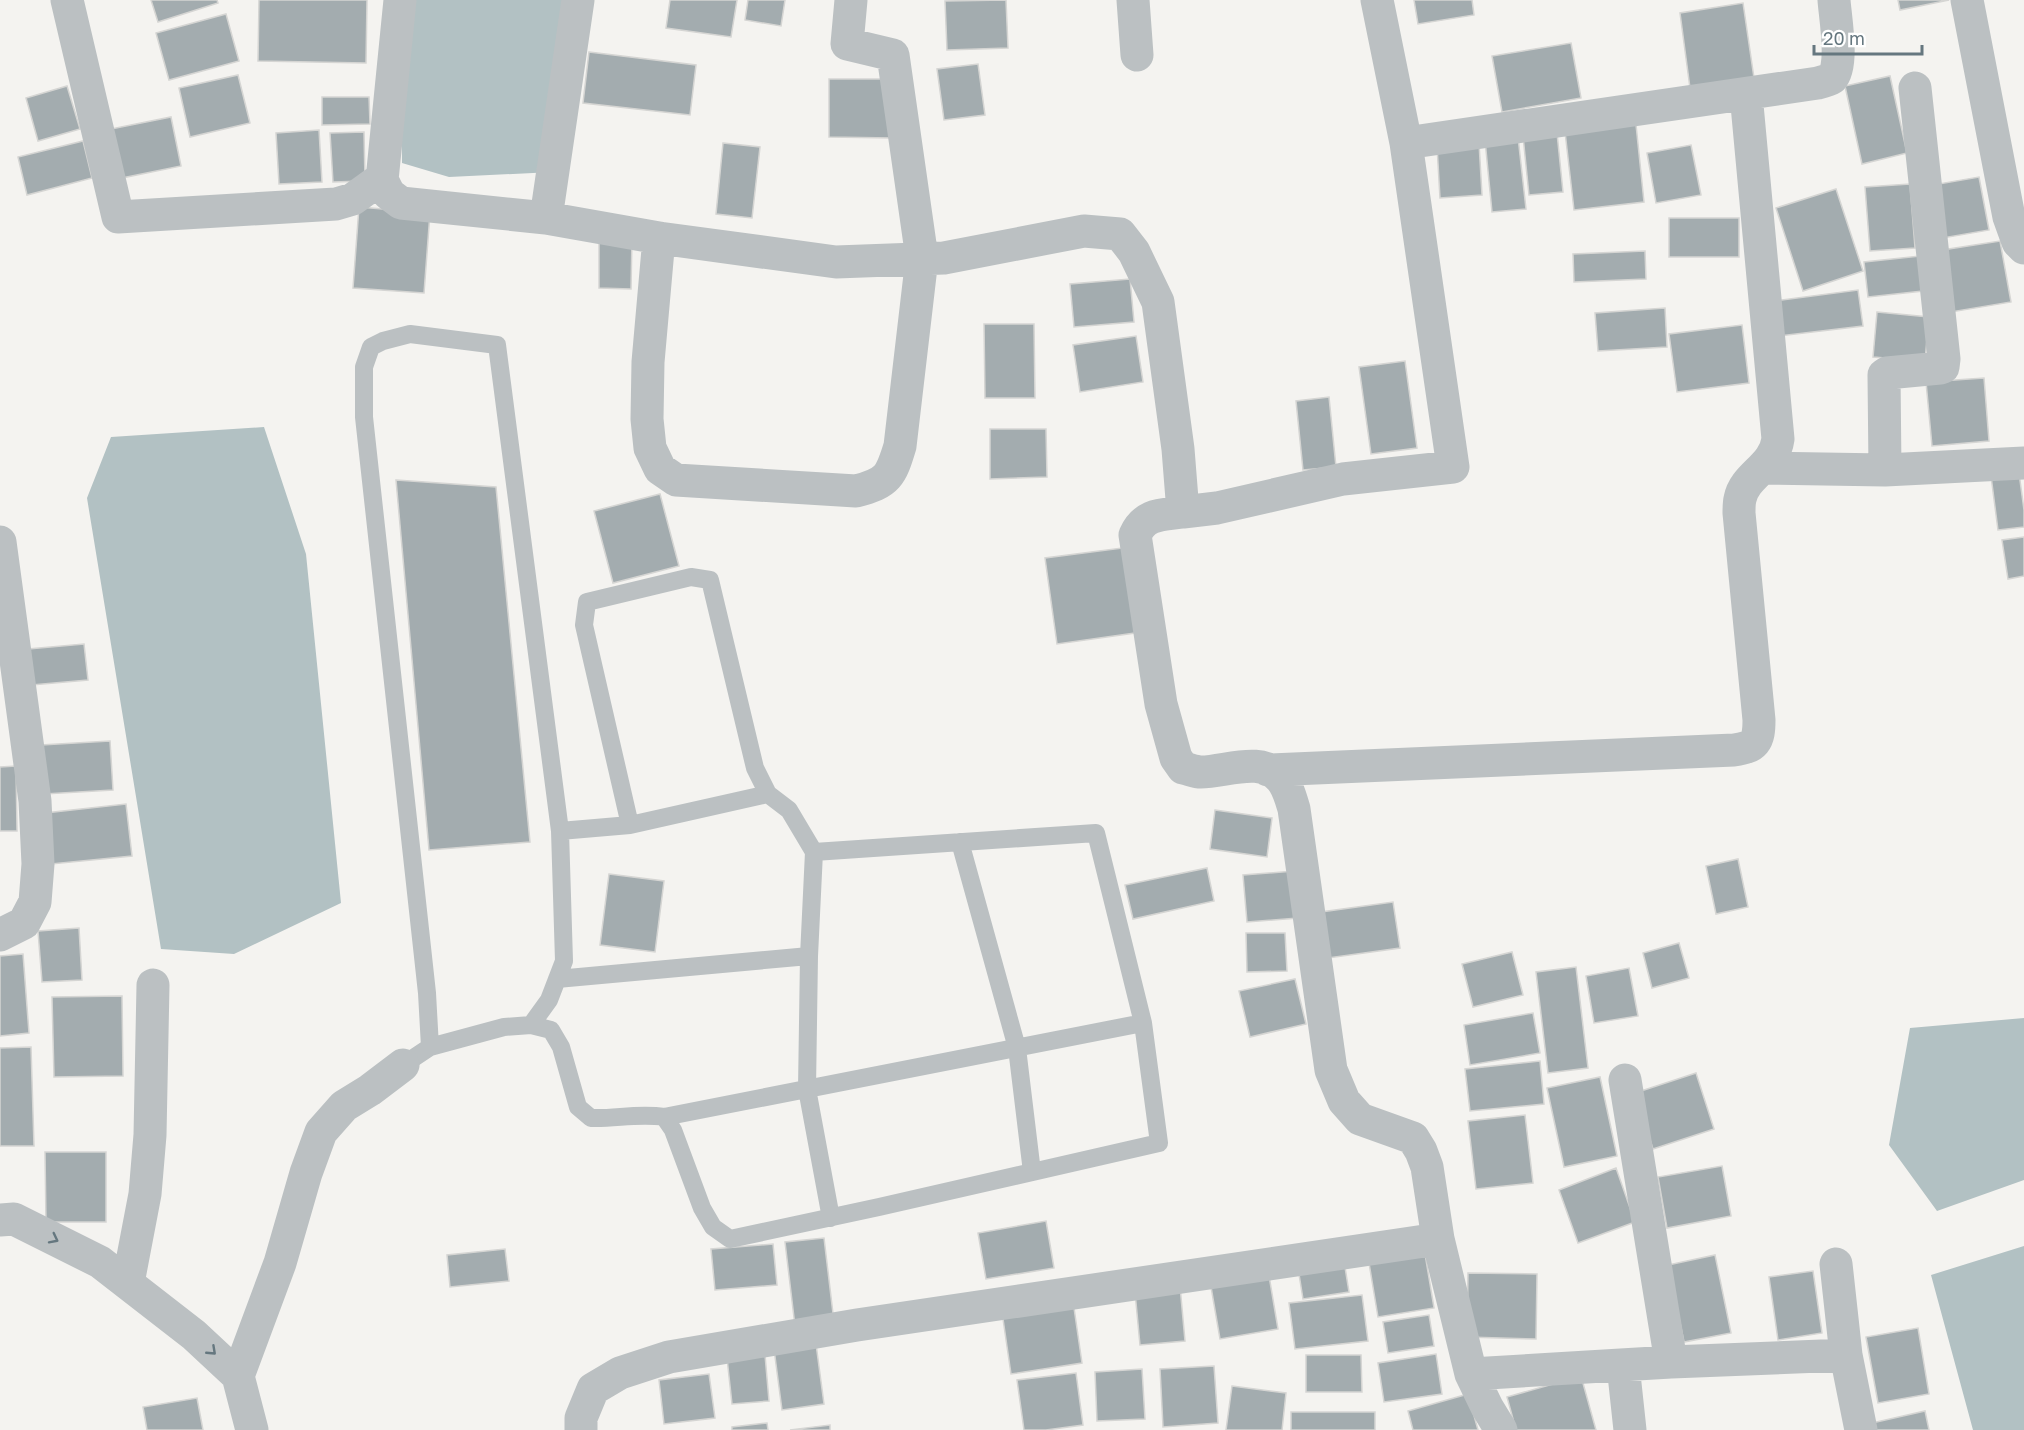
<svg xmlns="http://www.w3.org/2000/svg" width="2024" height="1430" font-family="'Golos Text',sans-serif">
<rect width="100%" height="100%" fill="#f4f3f0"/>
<path fill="#b2c1c3" d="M401,0H581L553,172L449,177L402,163Z
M264,427L306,554L341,903L234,954L161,949L87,498L111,437Z
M2024,1018V1180L1937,1211L1889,1145L1910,1028Z
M2024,1246V1430H1973L1931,1275Z"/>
<path fill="#a3acaf" stroke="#d5d5d3" stroke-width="1.5" d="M151,0H217L218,3L158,22Z
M259,0H367L366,63L258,61Z
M670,0H737L731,37L666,28Z
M748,0H785L781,26L745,20Z
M1006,0L1008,48L947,50L945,1Z
M1414,0H1472L1474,15L1418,24Z
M1898,0H1949L1900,10Z
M1743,3L1754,78L1690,88L1680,13Z
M226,14L239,61L169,80L156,33Z
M1571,43L1581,98L1502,112L1492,56Z
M589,52L696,65L690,115L583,103Z
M978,64L985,115L944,120L937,69Z
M238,75L250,123L190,137L179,88Z
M1890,76L1907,153L1862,164L1845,86Z
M829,79H893V138L829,137Z
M67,86L80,129L38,141L26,98Z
M322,97H369L370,124L322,125Z
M1635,115L1644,202L1574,210L1564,123Z
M171,117L181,166L112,180L101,131Z
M319,130L322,182L279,184L276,133Z
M364,132L365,181L333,182L330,133Z
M1557,133L1563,192L1529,195L1523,136Z
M1518,137L1526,209L1492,212L1485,140Z
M83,141L92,178L27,195L18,157Z
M723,143L760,147L752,218L716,214Z
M1479,143L1482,195L1440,198L1437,146Z
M1691,145L1701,195L1656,203L1647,153Z
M1979,177L1989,230L1937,239L1927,186Z
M1910,184L1915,248L1870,251L1865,187Z
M1836,189L1863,271L1803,291L1776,208Z
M359,207L430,213L424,293L353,288Z
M1669,218H1739V257H1669Z
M599,237H632L631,289L599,288Z
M2000,241L2011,302L1945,313L1936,251Z
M1645,251L1646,279L1574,282L1573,254Z
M1920,256L1923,291L1868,297L1864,262Z
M1130,279L1134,322L1074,327L1070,284Z
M1858,290L1863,326L1779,336L1775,301Z
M1665,308L1667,347L1598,351L1595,313Z
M1877,312L1929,317L1925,361L1873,357Z
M984,324H1034L1035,398H985Z
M1742,325L1749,383L1677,392L1669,334Z
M1136,336L1143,382L1080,392L1073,345Z
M1405,361L1417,448L1371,454L1359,367Z
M1984,378L1989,441L1932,446L1926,382Z
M1329,397L1336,467L1303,470L1296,401Z
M990,429H1046L1047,477L990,479Z
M2019,473L2024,510V527L1998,530L1991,476Z
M396,480L496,487L530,842L429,850Z
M660,494L679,566L613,583L594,511Z
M2024,537V576L2008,579L2002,540Z
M1130,547L1142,632L1057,644L1045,558Z
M84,644L88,680L20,686L17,650Z
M110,741L113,790L44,794L41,745Z
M16,766L17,831H0V767Z
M126,804L132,856L51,864L45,813Z
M1215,810L1272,818L1267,857L1210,849Z
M1738,859L1748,907L1716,914L1706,866Z
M1207,868L1214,901L1133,919L1125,885Z
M1294,871L1298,918L1247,922L1243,875Z
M609,874L664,881L655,952L600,945Z
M1393,902L1400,948L1328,958L1321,912Z
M79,928L82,980L42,982L38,931Z
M1246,933H1285L1287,971L1247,972Z
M1679,943L1689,978L1652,988L1643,953Z
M1512,952L1523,995L1473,1007L1462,964Z
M23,954L29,1033L0,1036V956Z
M1576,967L1588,1068L1548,1073L1536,972Z
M1629,968L1638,1016L1594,1023L1586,976Z
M1295,979L1306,1024L1250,1037L1239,991Z
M122,996L123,1076L54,1077L52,997Z
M1533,1013L1540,1053L1470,1065L1464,1025Z
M31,1047L34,1146H0V1048Z
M1540,1061L1544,1104L1470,1111L1465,1069Z
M1696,1073L1714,1129L1653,1149L1635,1093Z
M1600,1077L1617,1156L1564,1167L1547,1088Z
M1525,1115L1533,1183L1476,1189L1468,1121Z
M45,1152H106V1222H46Z
M1722,1166L1731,1216L1667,1228L1658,1177Z
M1616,1168L1635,1222L1578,1243L1559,1190Z
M1046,1221L1054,1268L986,1279L978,1233Z
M824,1238L834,1322L795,1326L785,1242Z
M773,1244L777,1285L715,1290L711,1249Z
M1424,1248L1434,1308L1378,1317L1368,1257Z
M505,1249L509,1281L450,1287L447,1255Z
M1715,1255L1731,1333L1684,1342L1668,1265Z
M1344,1261L1349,1292L1303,1299L1298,1268Z
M1268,1270L1278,1329L1220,1339L1210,1281Z
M1813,1271L1822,1333L1778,1340L1769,1277Z
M1468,1273L1537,1274L1536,1339L1467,1337Z
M1180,1286L1185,1341L1140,1345L1135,1292Z
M1362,1295L1368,1341L1295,1349L1289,1303Z
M1073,1301L1082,1363L1011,1374L1002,1312Z
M1429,1315L1434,1346L1388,1353L1383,1322Z
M1918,1328L1929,1394L1878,1403L1866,1337Z
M816,1344L824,1404L782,1410L774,1349Z
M1436,1354L1442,1394L1384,1402L1378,1363Z
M765,1355L769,1401L732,1404L727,1358Z
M1306,1355H1361L1362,1392H1306Z
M1214,1366L1218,1423L1163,1427L1160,1369Z
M1142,1369L1145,1419L1097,1421L1095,1372Z
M1076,1373L1083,1425L1046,1430H1024L1017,1380Z
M709,1374L715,1418L664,1424L659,1380Z
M1581,1376L1596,1430H1516L1507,1397Z
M1232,1386L1286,1393L1282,1430H1226Z
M1468,1394L1478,1430H1413L1408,1411Z
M197,1398L203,1430H147L143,1407Z
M1925,1411L1929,1430H1874L1872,1423Z
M1291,1412H1375V1430H1291Z
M767,1423L768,1430H732V1427Z
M830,1425V1430H790Z"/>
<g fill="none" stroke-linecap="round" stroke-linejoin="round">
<path stroke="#bbc0c2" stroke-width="18" d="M630,825L768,794
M960,842L1017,1048L1032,1172
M814,852L809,956L807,1089L831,1218
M557,979L809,956
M430,1047L504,1027L531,1025L551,1030L561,1047L578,1107L591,1118C615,1119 639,1113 664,1117L673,1130L702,1208L713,1227L730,1239L879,1207L1159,1143L1143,1023L1096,833L814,852L789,810L768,794L755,768L710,580L691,577L587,602L584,625L630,825L560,831
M403,1065L430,1047L427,993L364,417V367L371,347L383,341L410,334L497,345L560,831L564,961L549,1000L531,1025
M664,1117L1143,1023"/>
<path stroke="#bbc0c2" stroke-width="33" d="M67,0L118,217L336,204L353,199L382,178
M400,0L382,180L389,194L401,203L546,218
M578,0L546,218L659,238L836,262L944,258L1084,231L1120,234L1134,252L1158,302L1178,449L1183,512L1217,508L1343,479L1453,467L1406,143L1377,0
M1133,0L1137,55
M1967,0L2009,217L2018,242L2024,248
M1406,143L1818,83C1822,82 1829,80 1832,78C1844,66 1835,16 1834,0
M659,238L648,362L647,419L650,448L660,469L676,480L856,491C888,483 891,476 900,446L922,258L893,55L847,44L851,0
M1763,468L1885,470L2024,463
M1885,470L1884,375L1887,373L1940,368L1943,367L1944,359L1915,88
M1183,512C1162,515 1145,513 1135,535L1161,704L1176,758L1183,768C1189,769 1195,772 1201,772C1226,772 1262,755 1281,779C1288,787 1291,799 1294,809L1331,1070L1344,1101L1360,1119L1413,1138L1421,1151L1427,1167L1438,1239L1471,1374L1487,1407L1501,1430
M0,542L35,801L38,864L35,902L24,923L0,935
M1268,770L1734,750C1755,747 1759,742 1759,720L1739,513C1739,508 1739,503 1740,499C1745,474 1774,468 1778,439L1746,94
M1625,1080L1671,1362
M0,1220L14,1219L100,1262L194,1335L238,1376L252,1430
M1836,1264L1846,1355L1861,1430
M128,1283L145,1194L150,1135L153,985
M1623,1365L1630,1430
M1471,1374L1671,1362L1846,1355
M238,1376L280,1263L306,1173L321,1132L344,1106L370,1090L403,1065
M581,1430V1418L593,1389L620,1373L669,1357L857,1325L1438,1239"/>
</g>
<defs><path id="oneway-chevron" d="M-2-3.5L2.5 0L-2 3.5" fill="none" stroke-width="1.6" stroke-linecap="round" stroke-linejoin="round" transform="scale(1.5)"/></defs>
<g stroke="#65777f">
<use href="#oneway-chevron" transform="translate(54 1239) rotate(27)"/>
<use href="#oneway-chevron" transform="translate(212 1351) rotate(43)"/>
</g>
<path d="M1814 45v9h108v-9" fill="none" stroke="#65777f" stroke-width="3"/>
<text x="1823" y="45" font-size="18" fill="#65777f" stroke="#ffffff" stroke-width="4.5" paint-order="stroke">20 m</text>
</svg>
